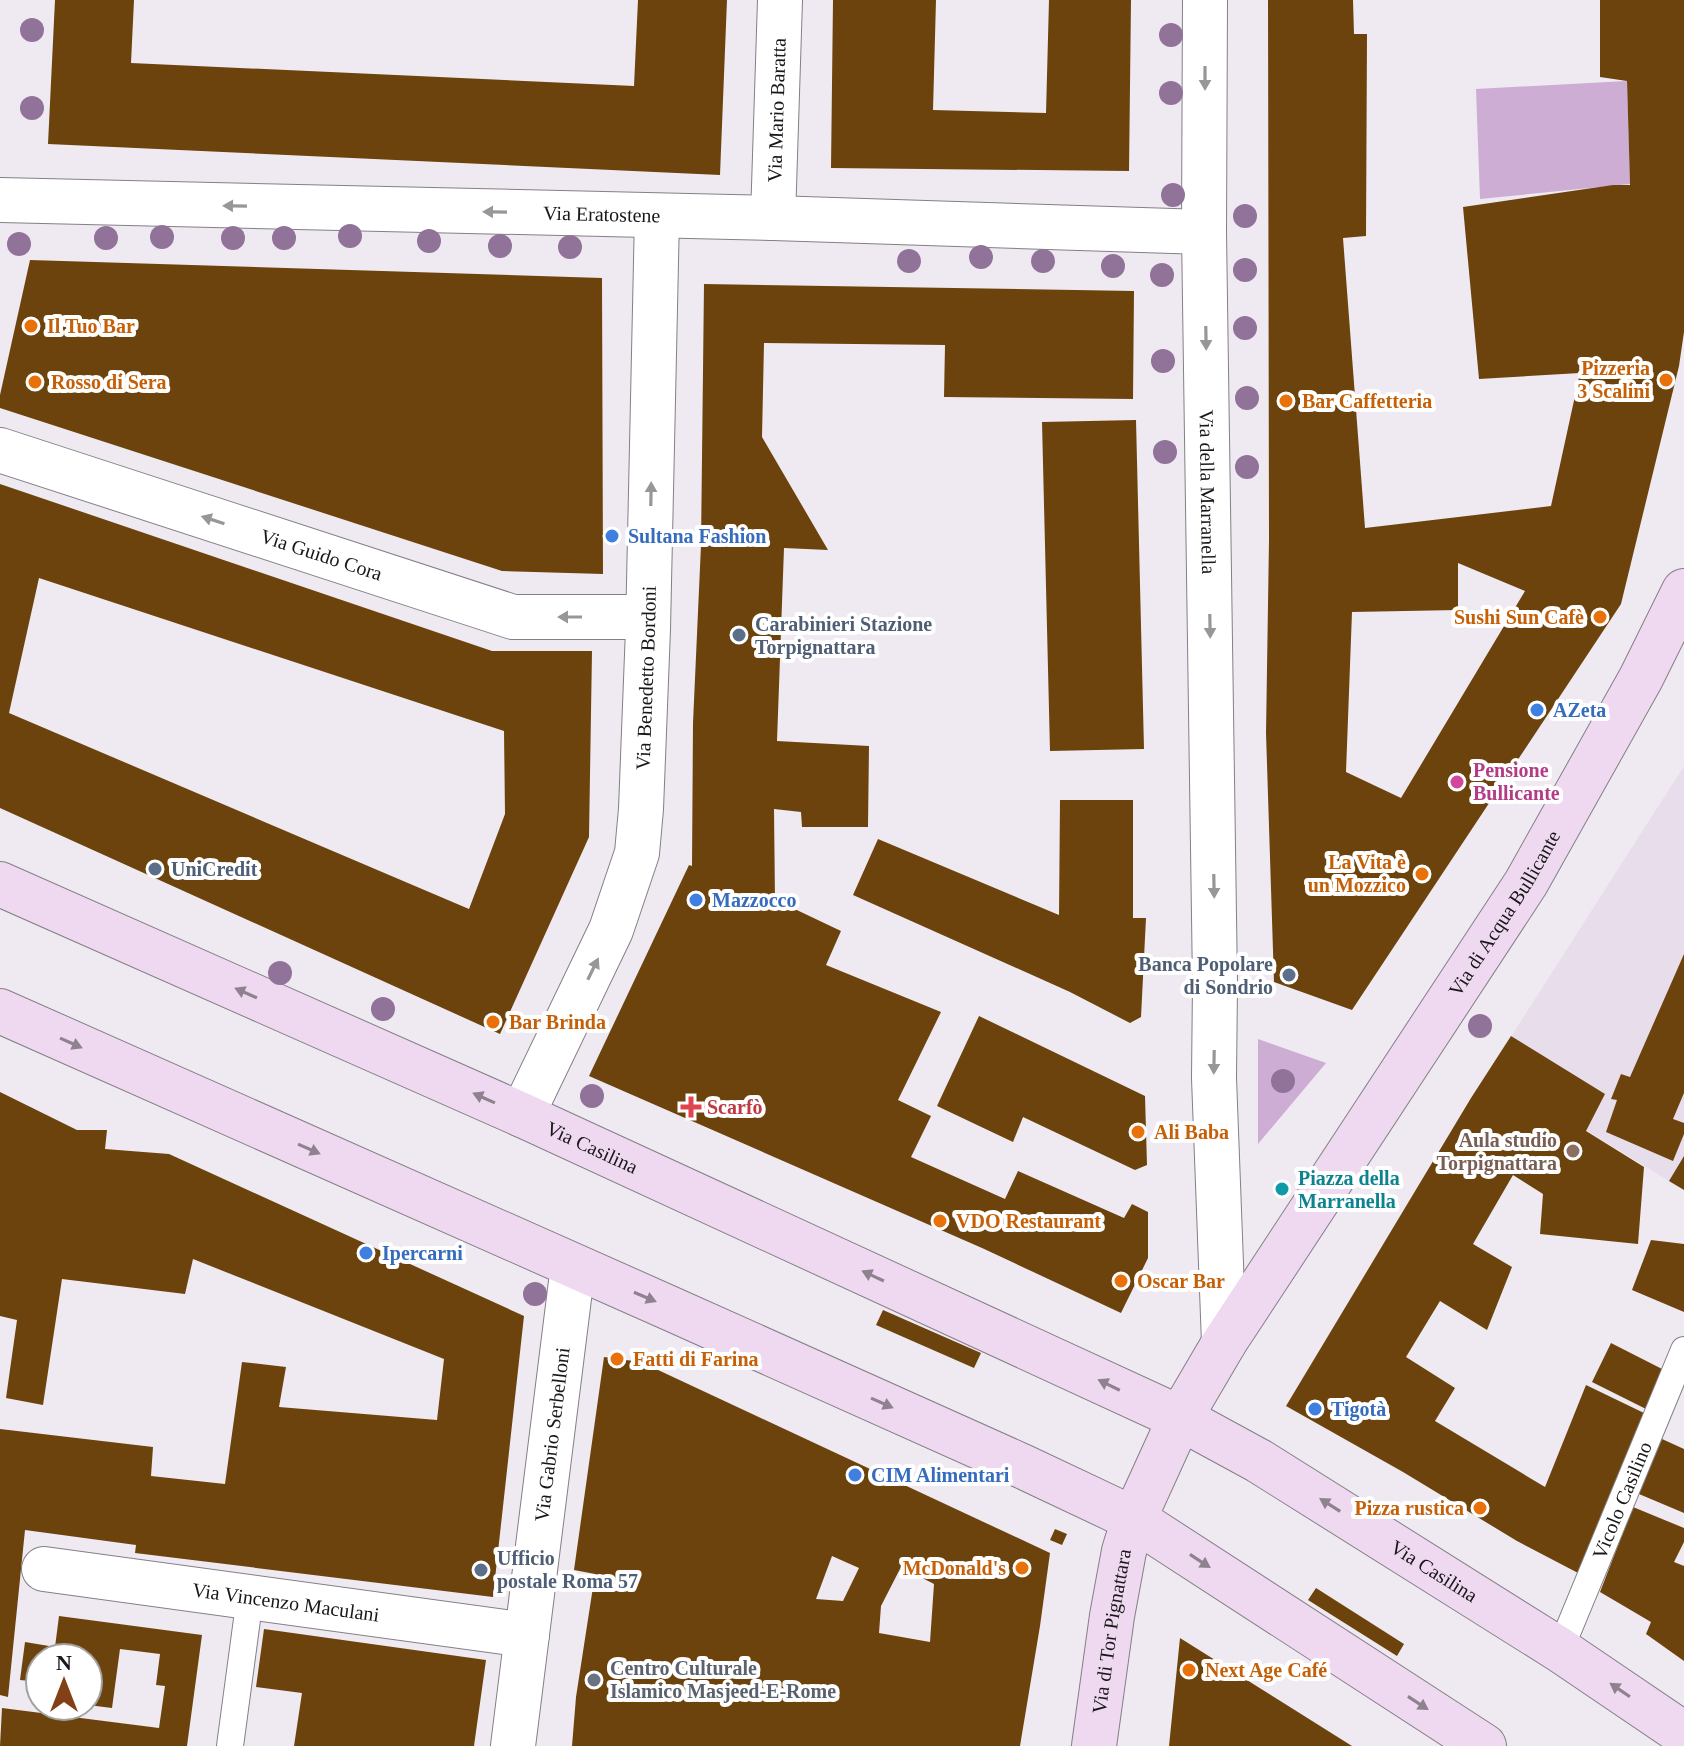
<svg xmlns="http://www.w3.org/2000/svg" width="1684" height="1746" font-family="'Times New Roman',serif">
<rect width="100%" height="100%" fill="#efeaf1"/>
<path fill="#e8ddea" d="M1684,766V1190L1489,1071Z"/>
<path fill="#ceadd5" d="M1627,81L1630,184L1480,199L1476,89Z
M1258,1039L1326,1063L1258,1144Z"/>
<path fill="#6c430c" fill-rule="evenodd" d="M55,0H134L131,63L634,86L638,0H727L720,175L48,144Z
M833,0H936L933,110L1046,113L1049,0H1131L1129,171L831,168Z
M1268,0H1353L1354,34H1367L1366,236L1343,238L1365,528L1551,506L1580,373L1479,379L1463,207L1613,185H1630L1627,81L1600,77V0H1684V332L1679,366L1621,604L1352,1010L1274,982L1266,733L1269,540ZM1458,563L1525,591L1401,798L1346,772L1352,612L1458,610Z
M30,260L602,278L603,574L502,571L0,408V395Z
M704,284L1134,291L1133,399L944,397L945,345L764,343L762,437L828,550L784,548L777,741L869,746L868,827H802L801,812L774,809L775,901L782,903L841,931L826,965L941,1012L898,1100L931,1116L911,1157L1005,1199L1018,1171L1124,1218L1132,1204L1148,1212V1258L1121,1313L982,1248L589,1076L689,865L692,866L693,723L701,545Z
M1136,420L1144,749L1050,751L1042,422Z
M0,484L492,651H592L589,837L500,1034L0,808ZM39,578L504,731L505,814L469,909L9,713Z
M1060,800H1133V918H1146L1141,1017L1130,1023L1070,992L853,895L878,839L1059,915Z
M1684,954V1093L1673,1119L1684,1123V1134L1673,1161L1606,1132L1617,1100L1611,1099L1621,1074L1630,1077Z
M979,1016L1145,1096L1147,1165L1135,1170L1023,1117L1013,1142L937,1106Z
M1511,1036L1605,1094L1586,1131L1644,1167L1638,1244L1540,1234L1543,1194L1513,1175L1473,1244L1512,1267L1487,1330L1440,1301L1406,1357L1455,1388L1435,1421L1545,1487L1586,1385L1644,1413L1580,1574L1517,1541L1403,1472L1286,1406L1471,1098Z
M0,1092L77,1130H107L105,1149L169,1154L524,1316L493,1597L135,1553L136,1545L25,1530L8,1697L0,1695V1429L153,1447L151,1476L225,1484L242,1362L286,1367L279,1407L437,1420L444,1359L193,1259L185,1294L62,1279L43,1405L6,1398L17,1320L0,1316Z
M1684,1156V1190L1669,1181Z
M1651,1240L1684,1244V1312L1632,1290Z
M883,1310L981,1353L974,1368L876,1325Z
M1611,1343L1666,1371L1648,1410L1592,1382Z
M604,1357L641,1362L1050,1553L1040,1626L1020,1746H572L576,1697L595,1574L574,1570ZM832,1556L859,1568L843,1601L816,1599ZM901,1567L934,1584L930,1642L879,1633L881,1606Z
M1662,1439L1684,1449V1513L1639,1494Z
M1633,1507L1684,1528V1542L1674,1562L1684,1566V1661L1646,1634L1651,1622L1600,1592Z
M1055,1529L1067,1534L1062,1545L1050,1540Z
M1316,1588L1404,1644L1397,1656L1308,1600Z
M59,1616L202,1635L187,1746H0L2,1708L159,1728L165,1686L156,1685L160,1654L120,1649L112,1708L88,1705V1658H40V1682L20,1680L25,1642L55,1647Z
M264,1629L486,1660L474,1746H294L302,1693L256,1687Z
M1180,1638L1352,1746H1169Z"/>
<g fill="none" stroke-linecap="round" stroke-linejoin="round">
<defs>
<g id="lane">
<path id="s1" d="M1560,1650L1684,1350"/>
<path d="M230,1746L250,1597"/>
</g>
<g id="street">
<path id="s2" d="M1205,0L1204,232L1215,984L1214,1078L1224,1343"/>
<path id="s3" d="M0,200L773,218L1204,232"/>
<path id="s4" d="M773,218L780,0"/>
<path id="s5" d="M0,450L513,617H648"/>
<path id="s6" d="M522,1115L611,930L637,853L641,809L648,629L657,216"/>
<path id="s7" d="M44,1569L527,1635"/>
<path id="s8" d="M513,1746L573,1266"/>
</g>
<g id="secondary">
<path id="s9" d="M0,884L522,1115L1180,1418L1259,1461L1560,1650L1684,1734"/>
<path d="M0,1011L676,1311L1024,1467L1134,1519L1484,1746"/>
<path id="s10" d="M1094,1746L1112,1616L1124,1551L1134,1519L1180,1418L1224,1343L1526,883L1641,678L1684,591"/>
</g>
</defs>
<use href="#lane" stroke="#847f86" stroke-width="28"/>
<use href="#street" stroke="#847f86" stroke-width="46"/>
<use href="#secondary" stroke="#847f86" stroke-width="46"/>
<use href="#lane" stroke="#fff" stroke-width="26"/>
<use href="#street" stroke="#fff" stroke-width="44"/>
<use href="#secondary" stroke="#efd9f0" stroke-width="44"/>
</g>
<g fill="#917298">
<circle cx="32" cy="30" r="12"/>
<circle cx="1171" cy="35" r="12"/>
<circle cx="1171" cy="93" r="12"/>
<circle cx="32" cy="108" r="12"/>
<circle cx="1173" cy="195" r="12"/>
<circle cx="1245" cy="216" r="12"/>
<circle cx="350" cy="236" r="12"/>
<circle cx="162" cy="237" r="12"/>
<circle cx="106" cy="238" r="12"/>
<circle cx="233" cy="238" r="12"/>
<circle cx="284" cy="238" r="12"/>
<circle cx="429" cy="241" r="12"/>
<circle cx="19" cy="244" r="12"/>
<circle cx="500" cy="246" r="12"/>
<circle cx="570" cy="247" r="12"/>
<circle cx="981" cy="257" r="12"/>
<circle cx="909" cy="261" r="12"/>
<circle cx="1043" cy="261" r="12"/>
<circle cx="1113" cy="266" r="12"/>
<circle cx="1245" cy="270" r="12"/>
<circle cx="1162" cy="275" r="12"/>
<circle cx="1245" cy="328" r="12"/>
<circle cx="1163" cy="361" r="12"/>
<circle cx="1247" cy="398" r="12"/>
<circle cx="1165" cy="452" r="12"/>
<circle cx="1247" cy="467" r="12"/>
<circle cx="280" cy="973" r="12"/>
<circle cx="383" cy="1009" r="12"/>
<circle cx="1480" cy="1026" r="12"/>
<circle cx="1283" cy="1081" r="12"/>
<circle cx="592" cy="1096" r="12"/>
<circle cx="535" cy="1294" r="12"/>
</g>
<defs><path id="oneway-solid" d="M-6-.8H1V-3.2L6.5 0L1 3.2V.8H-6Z" transform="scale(2)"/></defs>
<g fill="#989798">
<use href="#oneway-solid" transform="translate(1205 78) rotate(90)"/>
<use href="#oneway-solid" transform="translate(235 206) rotate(-179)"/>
<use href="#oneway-solid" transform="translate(495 212) rotate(-179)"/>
<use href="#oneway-solid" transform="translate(1206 338) rotate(89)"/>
<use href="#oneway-solid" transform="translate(651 494) rotate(-89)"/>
<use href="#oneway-solid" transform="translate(213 520) rotate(-162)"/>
<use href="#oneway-solid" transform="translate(570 617) rotate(180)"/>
<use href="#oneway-solid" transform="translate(1210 626) rotate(89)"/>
<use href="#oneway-solid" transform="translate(1214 886) rotate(89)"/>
<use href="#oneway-solid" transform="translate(593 969) rotate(-64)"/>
<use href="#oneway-solid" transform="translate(1214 1062) rotate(91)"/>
</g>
<g fill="#8f828f">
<use href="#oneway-solid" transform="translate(246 993) rotate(-156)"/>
<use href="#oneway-solid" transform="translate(71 1043) rotate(24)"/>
<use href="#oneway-solid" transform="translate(484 1098) rotate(-156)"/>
<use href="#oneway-solid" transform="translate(309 1149) rotate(24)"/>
<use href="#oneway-solid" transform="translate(873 1276) rotate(-155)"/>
<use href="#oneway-solid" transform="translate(645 1297) rotate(23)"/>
<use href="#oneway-solid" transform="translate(1109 1385) rotate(-154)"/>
<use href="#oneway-solid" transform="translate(882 1403) rotate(24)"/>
<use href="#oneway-solid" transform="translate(1330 1505) rotate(-148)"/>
<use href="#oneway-solid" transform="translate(1200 1561) rotate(33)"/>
<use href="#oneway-solid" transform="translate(1620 1690) rotate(-146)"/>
<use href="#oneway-solid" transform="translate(1418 1703) rotate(33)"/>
</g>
<g fill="#e8710a" stroke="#fff" stroke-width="3">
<circle cx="31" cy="326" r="8"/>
<circle cx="1666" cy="380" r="8"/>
<circle cx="35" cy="382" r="8"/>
<circle cx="1286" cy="401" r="8"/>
<circle cx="1600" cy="617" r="8"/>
<circle cx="1422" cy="874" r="8"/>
<circle cx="493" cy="1022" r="8"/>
<circle cx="1138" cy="1132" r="8"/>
<circle cx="940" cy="1221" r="8"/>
<circle cx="1121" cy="1281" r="8"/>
<circle cx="617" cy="1359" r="8"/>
<circle cx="1480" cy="1508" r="8"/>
<circle cx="1022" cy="1568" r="8"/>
<circle cx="1189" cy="1670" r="8"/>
</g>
<g fill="#3f7fe0" stroke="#fff" stroke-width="3">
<circle cx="612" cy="536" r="8"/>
<circle cx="1537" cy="710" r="8"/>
<circle cx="696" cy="900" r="8"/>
<circle cx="366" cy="1253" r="8"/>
<circle cx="1315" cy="1409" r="8"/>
<circle cx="855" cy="1475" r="8"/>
</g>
<g fill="#5c6f8a" stroke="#fff" stroke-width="3">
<circle cx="739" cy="635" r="8"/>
<circle cx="155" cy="869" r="8"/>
<circle cx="1289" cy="975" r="8"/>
<circle cx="481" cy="1570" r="8"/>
</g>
<circle fill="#d1479c" stroke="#fff" stroke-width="3" cx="1457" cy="782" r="8"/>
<path fill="#e0444e" stroke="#fff" stroke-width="3" d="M687 1095h8v8h8v8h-8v8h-8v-8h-8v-8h8z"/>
<circle fill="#8d6e63" stroke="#fff" stroke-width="3" cx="1573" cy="1151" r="8"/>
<circle fill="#0f9aa8" stroke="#fff" stroke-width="3" cx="1282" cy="1189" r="8"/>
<circle fill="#6b7280" stroke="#fff" stroke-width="3" cx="594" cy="1680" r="8"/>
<g text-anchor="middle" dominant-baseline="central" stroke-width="8" stroke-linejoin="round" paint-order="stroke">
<g font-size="20" fill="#191719" stroke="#fff">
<text stroke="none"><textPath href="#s4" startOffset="108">Via Mario Baratta</textPath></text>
<text stroke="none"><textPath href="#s3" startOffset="602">Via Eratostene</textPath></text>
<text stroke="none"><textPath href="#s2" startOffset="492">Via della Marranella</textPath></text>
<text stroke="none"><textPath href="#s5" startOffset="338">Via Guido Cora</textPath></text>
<text stroke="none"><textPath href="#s6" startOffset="462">Via Benedetto Bordoni</textPath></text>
<text stroke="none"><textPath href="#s10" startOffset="942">Via di Acqua Bullicante</textPath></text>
<text stroke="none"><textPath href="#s9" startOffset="648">Via Casilina</textPath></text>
<text stroke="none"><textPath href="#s8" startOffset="314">Via Gabrio Serbelloni</textPath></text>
<text stroke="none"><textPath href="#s1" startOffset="162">Vicolo Casilino</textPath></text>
<text stroke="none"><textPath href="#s9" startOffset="1592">Via Casilina</textPath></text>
<text stroke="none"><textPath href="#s7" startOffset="244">Via Vincenzo Maculani</textPath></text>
<text stroke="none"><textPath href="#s10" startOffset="116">Via di Tor Pignattara</textPath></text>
</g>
<g font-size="20" font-weight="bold" fill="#c56008" stroke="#fff" text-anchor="start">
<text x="47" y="326">Il Tuo Bar</text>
<text x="1650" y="368" text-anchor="end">Pizzeria<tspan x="1650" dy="23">3 Scalini</tspan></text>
<text x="51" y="382">Rosso di Sera</text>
<text x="1302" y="401">Bar Caffetteria</text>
<text x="1584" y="617" text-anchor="end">Sushi Sun Cafè</text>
<text x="1406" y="862" text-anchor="end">La Vita è<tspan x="1406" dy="23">un Mozzico</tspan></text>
<text x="509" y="1022">Bar Brinda</text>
<text x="1154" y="1132">Ali Baba</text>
<text x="956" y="1221">VDO Restaurant</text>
<text x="1137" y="1281">Oscar Bar</text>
<text x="633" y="1359">Fatti di Farina</text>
<text x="1464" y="1508" text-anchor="end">Pizza rustica</text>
<text x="1006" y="1568" text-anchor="end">McDonald's</text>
<text x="1205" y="1670">Next Age Café</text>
</g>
<g font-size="20" font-weight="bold" fill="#366cbe" stroke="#fff" text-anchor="start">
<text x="628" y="536">Sultana Fashion</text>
<text x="1553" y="710">AZeta</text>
<text x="712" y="900">Mazzocco</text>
<text x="382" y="1253">Ipercarni</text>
<text x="1331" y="1409">Tigotà</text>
<text x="871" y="1475">CIM Alimentari</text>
</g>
<g font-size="20" font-weight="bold" fill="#4e5e75" stroke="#fff" text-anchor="start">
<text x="755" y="624">Carabinieri Stazione<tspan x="755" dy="23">Torpignattara</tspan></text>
<text x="171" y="869">UniCredit</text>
<text x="1273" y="964" text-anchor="end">Banca Popolare<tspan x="1273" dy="23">di Sondrio</tspan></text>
<text x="497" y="1558">Ufficio<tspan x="497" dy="23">postale Roma 57</tspan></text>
</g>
<g font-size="20" font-weight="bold" fill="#b23c85" stroke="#fff" text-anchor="start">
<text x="1473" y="770">Pensione<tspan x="1473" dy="23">Bullicante</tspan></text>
</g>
<g font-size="20" font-weight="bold" fill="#be3a42" stroke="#fff" text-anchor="start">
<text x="707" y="1107">Scarfò</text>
</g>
<g font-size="20" font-weight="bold" fill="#785e54" stroke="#fff" text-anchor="end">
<text x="1557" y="1140">Aula studio<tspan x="1557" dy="23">Torpignattara</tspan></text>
</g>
<g font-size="20" font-weight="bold" fill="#0d838f" stroke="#fff" text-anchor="start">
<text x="1298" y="1178">Piazza della<tspan x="1298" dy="23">Marranella</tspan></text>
</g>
<g font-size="20" font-weight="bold" fill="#5b616d" stroke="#fff" text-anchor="start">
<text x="610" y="1668">Centro Culturale<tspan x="610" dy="23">Islamico Masjeed-E-Rome</tspan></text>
</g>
</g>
<g transform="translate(64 1682)"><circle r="38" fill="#ffffff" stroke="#a3a2a3" stroke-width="2"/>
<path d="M0-6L14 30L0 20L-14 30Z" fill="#844015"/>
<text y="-12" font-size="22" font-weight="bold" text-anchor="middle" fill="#191719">N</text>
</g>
</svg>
